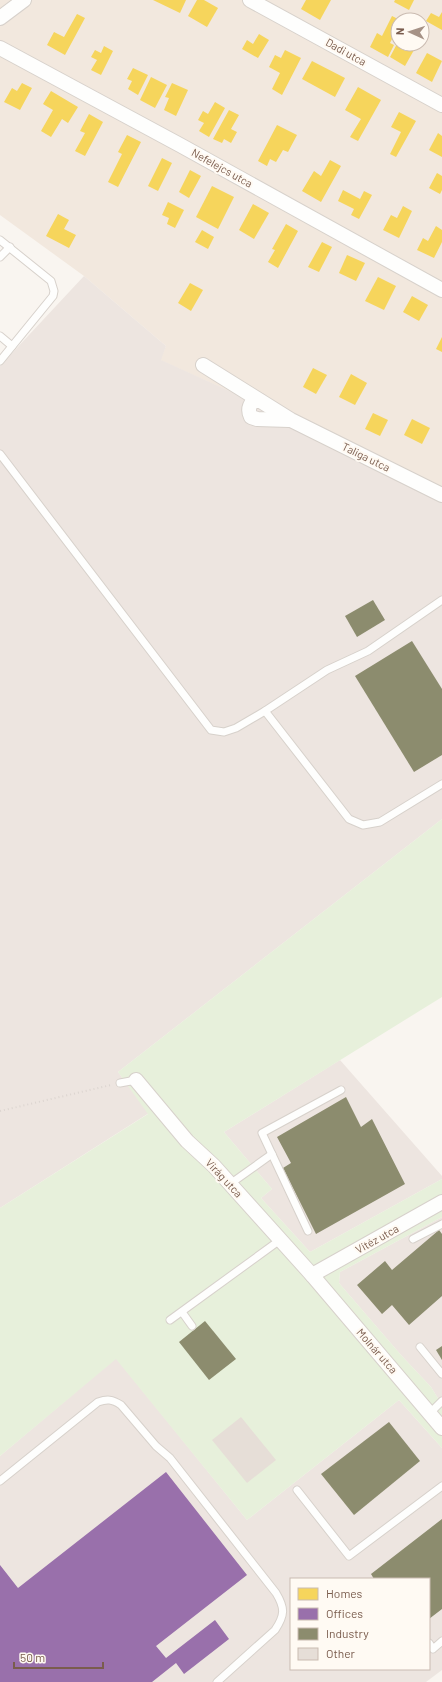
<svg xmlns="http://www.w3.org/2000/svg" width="442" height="1682" viewBox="0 0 442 1682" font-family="Barlow,sans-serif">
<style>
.residential{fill:#f2e8de;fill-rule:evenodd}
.industrial{fill:#ede5e0;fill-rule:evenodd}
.green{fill:#e7f0db}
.homes{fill:#f6d55c}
.offices{fill:#9970ab}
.industry{fill:#8c8c6e}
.building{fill:#e6ded7}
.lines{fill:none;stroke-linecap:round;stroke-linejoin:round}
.lane-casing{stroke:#d7d1cb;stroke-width:9}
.street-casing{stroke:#d7d1cb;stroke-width:16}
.path{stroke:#dcd5d0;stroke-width:2;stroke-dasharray:1 3;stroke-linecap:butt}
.lane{stroke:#fefefd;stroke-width:7}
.street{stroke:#fefefd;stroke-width:14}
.labels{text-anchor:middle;stroke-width:4;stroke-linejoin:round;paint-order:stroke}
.street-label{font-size:11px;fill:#7a5c4d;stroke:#fffaf3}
</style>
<rect width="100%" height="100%" fill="#f9f5f0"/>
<path class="residential" d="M0 0H442V487L160 360 166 346 84 276 0 215ZM398 20H422V44H398Z"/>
<g class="industrial">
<path d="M84 276 166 346 161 360 442 487V819L118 1072 149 1113 0 1208V366Z"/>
<path d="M340 1060 442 1176V1179L310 1252 261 1198 272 1189 224 1132Z"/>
<path d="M442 1217V1405L431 1387 401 1355 339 1283 340 1272Z"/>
<path d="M116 1358 247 1520 399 1400 442 1448V1670L426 1682H0V1456ZM291 1579H429V1669H291Z"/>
</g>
<path class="green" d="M442 819V997L224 1132 272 1189 261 1198 310 1252 442 1179V1217L340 1272 339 1283 401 1355 431 1387 442 1405V1448L399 1400 247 1520 116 1359 0 1456V1208L148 1114 118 1072Z"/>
<g class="homes">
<path d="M153 0H186L180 13Z"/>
<path d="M197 0H204L218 8 207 27 188 16Z"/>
<path d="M306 0H331L320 20 301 9Z"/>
<path d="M395 0H414L409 10 394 2Z"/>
<path d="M442 12V30L426 21 431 13 439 17Z"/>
<path d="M77 14 85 18 65 55 47 45 54 32 64 37Z"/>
<path d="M392 16 398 19V27L390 43 394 45 388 57 370 47 377 33 382 36Z"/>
<path d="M422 24 429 28 422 41Z"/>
<path d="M259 34 269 40 258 58 242 49 247 40 253 44Z"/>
<path d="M398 42V44H403L414 50 405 66 390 57Z"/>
<path d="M104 46 113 51 101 75 91 70 97 60 91 57 95 50 101 53Z"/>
<path d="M285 50 301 58 282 95 272 89 280 73 269 67 275 55 281 58Z"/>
<path d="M427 53 442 61 432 82 416 73Z"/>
<path d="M312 61 345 78 335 97 302 79Z"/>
<path d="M133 68 148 75 138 95 128 89 132 81 127 79Z"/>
<path d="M151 77 167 85 155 108 140 100Z"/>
<path d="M22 83 32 88 20 110 4 102 12 88 17 91Z"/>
<path d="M172 83 188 90 176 116 164 110 169 98 165 97Z"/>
<path d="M358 87 381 100 358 141 350 137 361 119 345 110Z"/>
<path d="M51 91 78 107 68 123 62 119 51 137 41 131 53 110 43 104Z"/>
<path d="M215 102 225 108 209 137 199 131 204 123 198 120 203 111 208 114Z"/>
<path d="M229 110 239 115 231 129 237 132 231 143 224 139 222 143 213 139Z"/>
<path d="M399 112 416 121 396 157 390 154 401 132 391 127Z"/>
<path d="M89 114 103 122 85 156 75 151 85 133 80 131Z"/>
<path d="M277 125 297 135 288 152 283 150 276 162 270 159 267 166 258 161Z"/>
<path d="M438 133 442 136V157L429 150Z"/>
<path d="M127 135 141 142 118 187 108 182 122 154 118 152Z"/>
<path d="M162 158 172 163 158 191 148 186Z"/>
<path d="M330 160 341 166 321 202 302 191 314 171 321 176Z"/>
<path d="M190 170 201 176 189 198 179 192Z"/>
<path d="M437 173 442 176V190L440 194 429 188Z"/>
<path d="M212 186 234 197 218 229 196 217Z"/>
<path d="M343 190 360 199 364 191 372 195 359 219 351 215 354 209 338 201Z"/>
<path d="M168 202 184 210 175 228 167 224 169 218 162 215Z"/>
<path d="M253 204 269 213 254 239 239 230Z"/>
<path d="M403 206 412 211 399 238 383 230 391 215 397 218Z"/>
<path d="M58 214 69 220 64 229 76 235 69 248 46 236Z"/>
<path d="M286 224 298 231 278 268 268 262 275 250 272 249Z"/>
<path d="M436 226 442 230V242L434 258 417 250 423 238 428 241Z"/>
<path d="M202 230 214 237 208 249 195 242Z"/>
<path d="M322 242 332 247 319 272 308 267Z"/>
<path d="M347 255 365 263 356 281 339 273Z"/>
<path d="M378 277 396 286 384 310 365 301Z"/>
<path d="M190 283 203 290 191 311 178 303Z"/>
<path d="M412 296 428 305 419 321 403 312Z"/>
<path d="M442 337V352L436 349Z"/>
<path d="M313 368 327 375 316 394 303 387Z"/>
<path d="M351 374 367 383 355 405 339 397Z"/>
<path d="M373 413 388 420 380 436 365 429Z"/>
<path d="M412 419 430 428 422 444 404 435Z"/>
</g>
<path class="offices" d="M166 1472 247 1575 156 1646 166 1658 215 1620 229 1639 184 1674 176 1663 152 1682H0V1565L18 1588Z"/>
<g class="industry">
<path d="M373 600 385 620 357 637 345 616Z"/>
<path d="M412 641 442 689V755L414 772 355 676Z"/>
<path d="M346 1097 361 1127 372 1119 405 1184 316 1234 283 1168 291 1163 277 1137Z"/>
<path d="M439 1230 442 1234V1296L409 1325 392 1305 382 1314 357 1285 385 1261 392 1270Z"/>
<path d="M205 1321 236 1359 209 1380 179 1342Z"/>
<path d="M442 1346V1360L436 1350Z"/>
<path d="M389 1422 420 1461 354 1515 321 1474Z"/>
<path d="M442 1519V1609L429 1619V1579H374L371 1574Z"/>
</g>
<path class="building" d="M241 1417 276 1460 247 1483 212 1440Z"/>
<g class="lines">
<g class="lane-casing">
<g id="lane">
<path d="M0 240 51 281 54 291 53 296 0 361"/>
<path d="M0 257 10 247"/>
<path d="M0 336 12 346"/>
<path d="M0 454 211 730 224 732 236 728 265 711 327 670 368 651 442 600"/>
<path d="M265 711 349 819 363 825 380 822 442 784"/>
<path d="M120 1083 136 1080"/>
<path d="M230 1184 272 1154"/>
<path d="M308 1231 262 1133 341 1090"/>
<path d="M413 1239 442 1224"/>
<path d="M182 1312 192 1326"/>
<path d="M170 1320 280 1240"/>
<path d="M420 1347 442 1374"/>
<path d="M430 1413 442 1401"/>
<path d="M0 1481 98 1402C107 1399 112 1399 121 1405L156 1446 170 1458 276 1593C285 1608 285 1615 275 1630L217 1682"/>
<path d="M297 1490 349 1556 442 1486"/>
<path d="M429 1643 433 1649 442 1641"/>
</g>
</g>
<g class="street-casing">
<g id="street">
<path d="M250 0 442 105"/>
<path d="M0 18 24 0"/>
<path d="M0 48 180 145 442 290"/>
<path d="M203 365 291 420 442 495"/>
<path d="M260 401H253C248 407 248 411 251 417L257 419 289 420"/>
<path d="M136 1080 187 1141 214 1166 312 1275 442 1428"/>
<path d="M312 1275 442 1202"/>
</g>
</g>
<path class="path" d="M0 1111 111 1085"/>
<use href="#lane" class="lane"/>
<use href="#street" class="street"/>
</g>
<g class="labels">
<g class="street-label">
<text transform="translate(346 52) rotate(29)" y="4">Dadi utca</text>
<text transform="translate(222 168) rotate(29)" y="4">Nefelejcs utca</text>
<text transform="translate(366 457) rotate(26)" y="4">Taliga utca</text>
<text transform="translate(224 1178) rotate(47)" y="4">Virág utca</text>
<text transform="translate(377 1239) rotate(-29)" y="4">Vitéz utca</text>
<text transform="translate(377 1351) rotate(49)" y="4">Molnár utca</text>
</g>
</g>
<rect x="290" y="1578" width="140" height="92" fill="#fffaf3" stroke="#cabbb1"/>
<rect x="298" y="1588" width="20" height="12" fill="#f6d55c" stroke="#cabbb1"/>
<text x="326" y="1598" font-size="12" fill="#7a5c4d">Homes</text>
<rect x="298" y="1608" width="20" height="12" fill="#9970ab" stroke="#cabbb1"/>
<text x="326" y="1618" font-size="12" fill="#7a5c4d">Offices</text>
<rect x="298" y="1628" width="20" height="12" fill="#8c8c6e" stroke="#cabbb1"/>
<text x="326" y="1638" font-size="12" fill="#7a5c4d">Industry</text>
<rect x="298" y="1648" width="20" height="12" fill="#e6ded7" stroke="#cabbb1"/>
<text x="326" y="1658" font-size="12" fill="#7a5c4d">Other</text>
<g transform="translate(410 32) rotate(273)"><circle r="19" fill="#fffaf3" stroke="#cabbb1"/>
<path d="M0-3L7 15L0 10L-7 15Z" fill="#a69286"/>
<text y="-6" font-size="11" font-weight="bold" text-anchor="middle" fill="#7a5c4d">N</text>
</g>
<path d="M14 1662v6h89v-6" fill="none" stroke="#7a5c4d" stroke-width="2"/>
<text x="20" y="1662" font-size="12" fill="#7a5c4d" stroke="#fffaf3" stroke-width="3" paint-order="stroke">50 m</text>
</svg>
